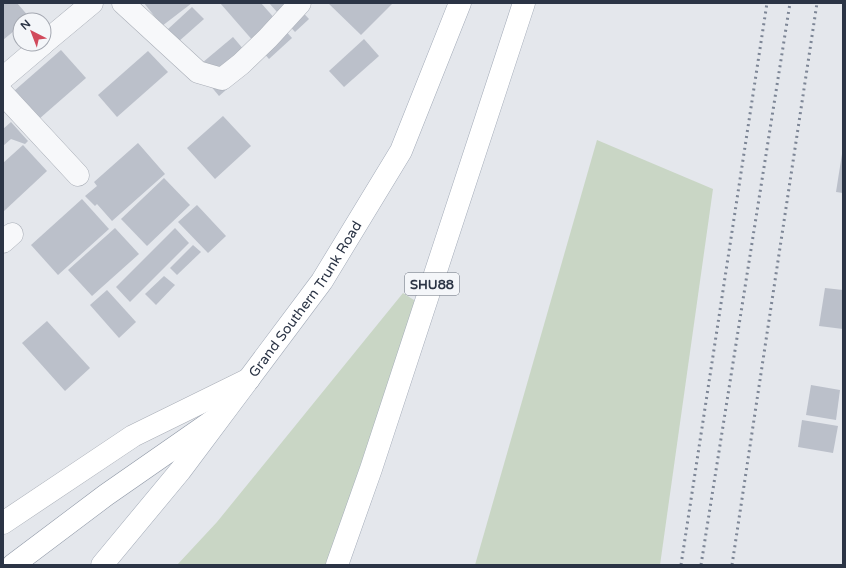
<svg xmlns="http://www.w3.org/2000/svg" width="846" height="568" viewBox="0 0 846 568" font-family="'Varela Round',sans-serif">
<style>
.green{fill:#c9d6c5}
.building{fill:#bbc0ca}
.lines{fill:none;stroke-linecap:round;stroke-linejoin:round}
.street-casing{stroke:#a9aeb7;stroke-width:23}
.secondary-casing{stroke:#a9aeb7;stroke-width:23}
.primary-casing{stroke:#a3abb8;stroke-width:23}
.highway-casing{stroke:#8b94a3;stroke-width:23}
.street{stroke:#f7f8fa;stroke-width:22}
.secondary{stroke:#fff;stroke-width:22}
.primary{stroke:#fff;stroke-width:22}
.highway{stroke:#fff;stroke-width:22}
.rail{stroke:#7d8696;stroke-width:3;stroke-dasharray:2 4;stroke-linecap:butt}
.labels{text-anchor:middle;stroke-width:3;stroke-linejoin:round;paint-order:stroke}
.shield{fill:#f4f6f9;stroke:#676e7b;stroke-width:1}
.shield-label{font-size:13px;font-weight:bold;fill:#2b3445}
.street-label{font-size:14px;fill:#2b3445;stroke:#f4f6f9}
</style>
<rect width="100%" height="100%" fill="#e4e7ec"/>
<g class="green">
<path d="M597 140 713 189 660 565H475Z"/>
<path d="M403 293 417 302 326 565H177L217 522Z"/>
</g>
<g class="building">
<path d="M3 3H17L30 18 28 20H20V26L3 40Z"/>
<path d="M144 3H192L162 26Z"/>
<path d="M220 3H261L292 38 269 59Z"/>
<path d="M269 3H294L309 19 295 32Z"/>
<path d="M328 3H393L361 35Z"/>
<path d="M192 7 204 19 178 42 167 30Z"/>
<path d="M233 37 256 64 219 96 196 68Z"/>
<path d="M364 39 379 56 344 87 329 71Z"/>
<path d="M61 50 86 78 39 119 14 91Z"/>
<path d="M148 51 168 72 117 117 98 95Z"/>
<path d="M223 116 251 146 215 179 187 148Z"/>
<path d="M11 122 28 141 25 144 11 139 3 146V129Z"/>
<path d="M138 143 165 174 112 221 97 204 95 206 85 196 97 186 94 182Z"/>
<path d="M23 145 47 171 3 212V163Z"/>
<path d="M842 154H843V193L836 192Z"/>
<path d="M164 178 190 205 147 246 121 219Z"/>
<path d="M82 199 109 229 58 275 31 245Z"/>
<path d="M197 205 226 236 208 253 178 222Z"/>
<path d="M115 228 139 254 92 296 68 270Z"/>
<path d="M175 228 189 243 130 302 116 287Z"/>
<path d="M193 245 201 252 177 275 170 268Z"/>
<path d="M164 276 175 285 156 305 145 294Z"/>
<path d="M825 288 843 290V329L819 326Z"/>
<path d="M107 290 136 322 119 338 90 305Z"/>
<path d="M47 321 90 368 65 391 22 343Z"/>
<path d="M811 385 840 390 836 420 806 415Z"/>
<path d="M802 420 838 426 833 453 798 447Z"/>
</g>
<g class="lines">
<g class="street-casing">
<g id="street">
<path d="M123 3 198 72 222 79 241 64 268 38 300 3"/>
<path d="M44 43 92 3"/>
<path d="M3 78 43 44"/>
<path d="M3 94 78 175"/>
<path d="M3 242 12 234"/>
</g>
</g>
<g class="secondary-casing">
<path id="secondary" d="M3 523 133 436 249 379"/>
</g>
<g class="primary-casing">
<g id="primary">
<path id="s1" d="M102 565 180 471 322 281 401 151 460 3"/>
<path d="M337 565 371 469 524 3"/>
</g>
</g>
<g class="highway-casing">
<path id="highway" d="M13 565 106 495 221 415"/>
</g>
<use href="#street" class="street"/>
<use href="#secondary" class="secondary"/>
<use href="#primary" class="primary"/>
<use href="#highway" class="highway"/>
<g class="rail">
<path d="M681 565 767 3"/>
<path d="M701 565 790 3"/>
<path d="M732 565 817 3"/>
</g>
</g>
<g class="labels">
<rect class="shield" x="405" y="273" width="54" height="22" rx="3"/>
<g class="shield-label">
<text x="432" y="289">SHU88</text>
</g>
<g class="street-label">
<text dy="5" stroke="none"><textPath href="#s1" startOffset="335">Grand Southern Trunk Road</textPath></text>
</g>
</g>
<rect width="846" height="568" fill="none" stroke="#2b3445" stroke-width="8"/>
<g transform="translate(32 32) rotate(318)"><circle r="19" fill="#f4f6f9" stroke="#a4a8b1"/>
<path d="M0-3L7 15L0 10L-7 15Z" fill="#d1495b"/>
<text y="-6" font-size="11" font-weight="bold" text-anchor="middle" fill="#2b3445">N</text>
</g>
</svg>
